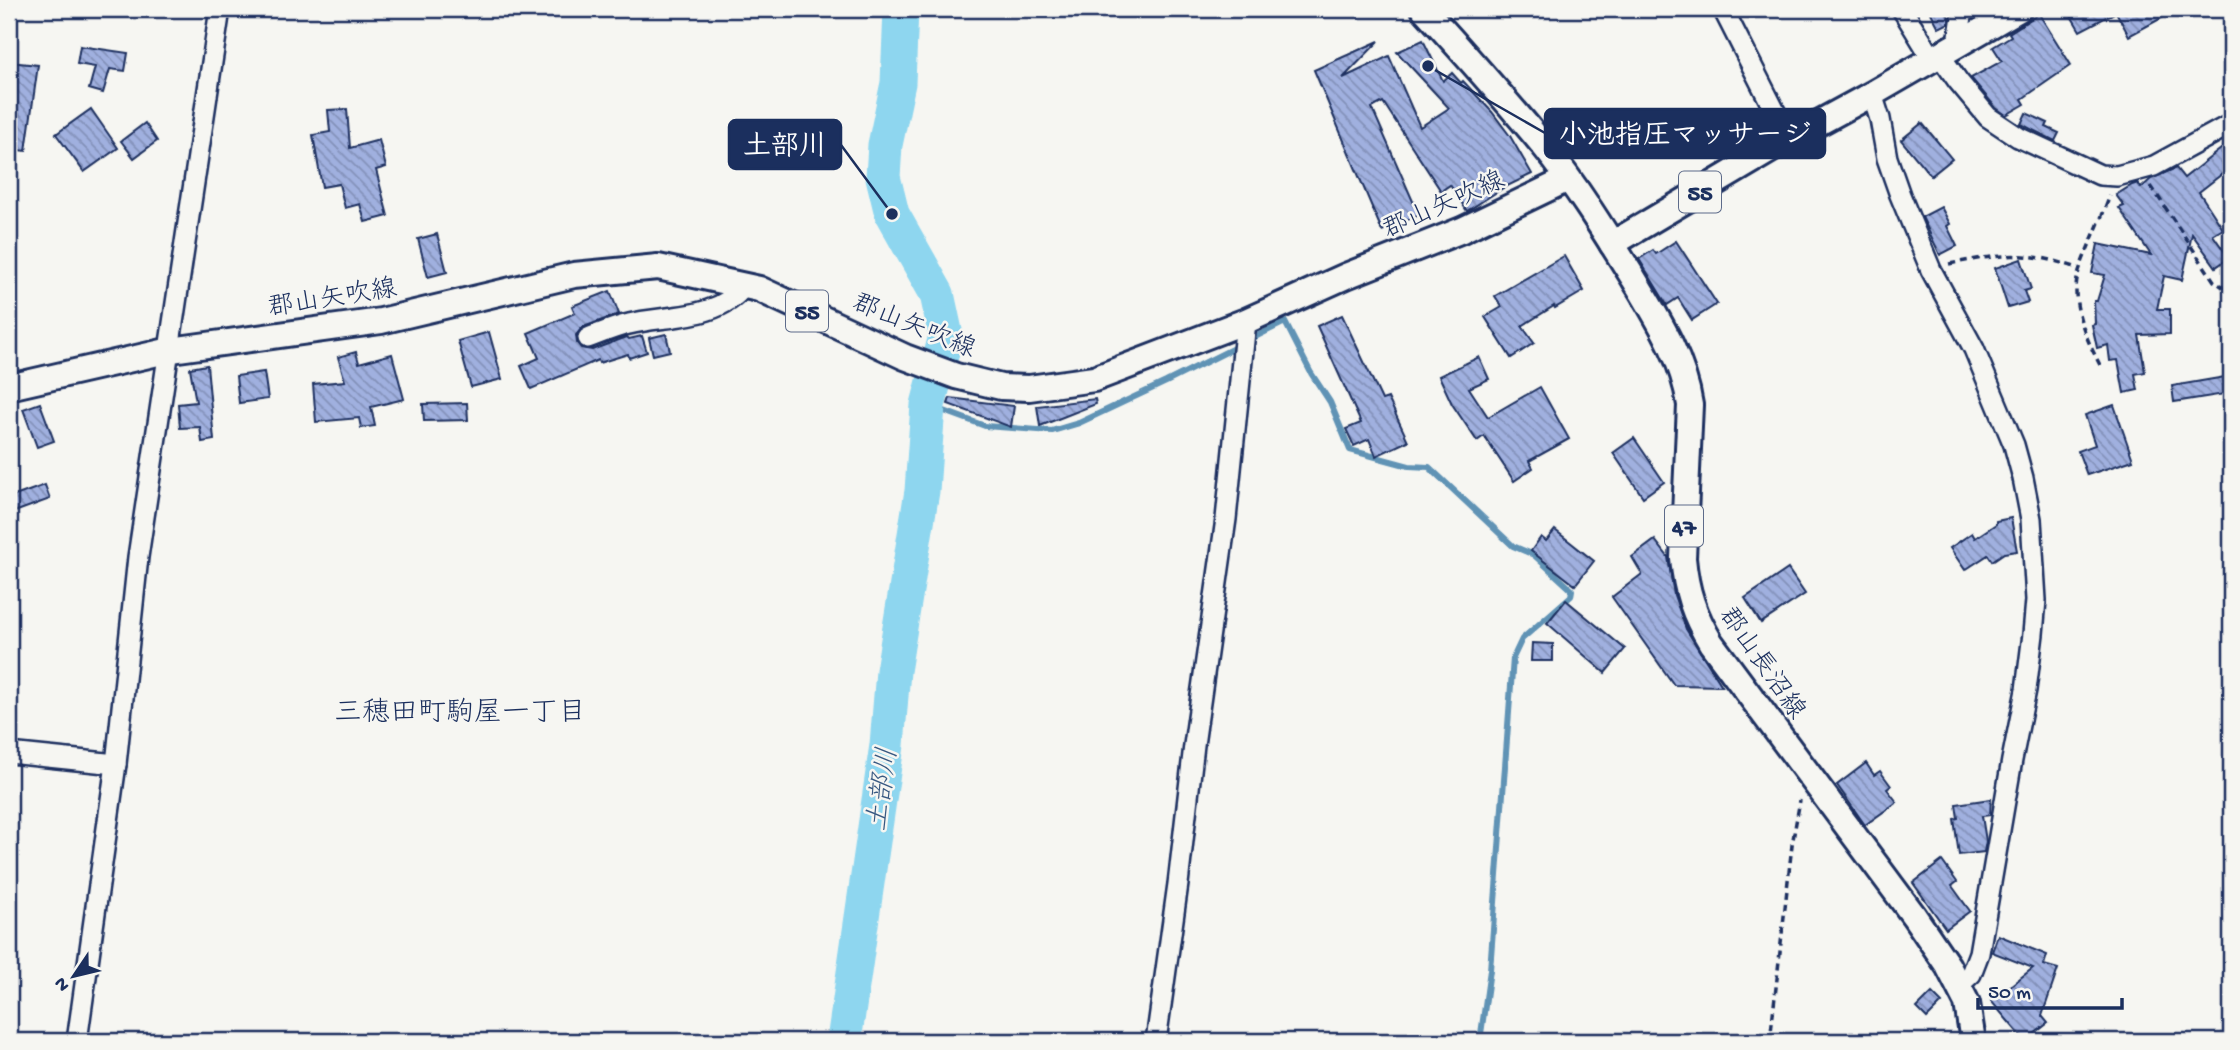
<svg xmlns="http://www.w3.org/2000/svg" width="2240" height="1050" viewBox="0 0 2240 1050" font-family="'Gochi Hand','Klee One',sans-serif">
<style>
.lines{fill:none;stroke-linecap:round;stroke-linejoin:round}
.stream{stroke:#6093b5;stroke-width:6}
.river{stroke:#8ed6ef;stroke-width:35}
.building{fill:url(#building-back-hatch);stroke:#1b2f5e;stroke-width:2}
.minor-casing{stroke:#1b2f5e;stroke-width:24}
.major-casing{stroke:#1b2f5e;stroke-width:30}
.path{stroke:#1b2f5e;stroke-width:3.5;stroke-dasharray:7 5;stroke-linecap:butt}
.minor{stroke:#f6f6f2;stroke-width:19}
.major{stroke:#f6f6f2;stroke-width:24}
.labels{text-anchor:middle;stroke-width:5;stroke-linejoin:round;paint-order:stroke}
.shield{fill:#f6f6f2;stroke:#5d6b8a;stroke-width:2}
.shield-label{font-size:24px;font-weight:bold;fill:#1b2f5e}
.street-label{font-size:26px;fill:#1b2f5e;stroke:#f6f6f2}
.neighbourhood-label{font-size:28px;fill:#1b2f5e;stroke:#f6f6f2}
.water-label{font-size:28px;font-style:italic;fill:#385982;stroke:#f6f6f2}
.leader{fill:none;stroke:#1b2f5e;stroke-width:2.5}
.callout-dot{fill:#1b2f5e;stroke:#f6f6f2;stroke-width:2.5}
.callout{fill:#1b2f5e;stroke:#1b2f5e;stroke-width:2.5}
.callout-label{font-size:28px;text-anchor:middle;font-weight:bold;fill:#fff}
</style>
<defs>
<pattern id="building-back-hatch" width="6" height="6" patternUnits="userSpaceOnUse" patternTransform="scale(1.75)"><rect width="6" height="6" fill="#a0b0df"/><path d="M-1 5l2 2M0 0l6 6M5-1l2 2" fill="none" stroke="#8290b8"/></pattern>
</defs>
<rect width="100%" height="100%" fill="#f6f6f2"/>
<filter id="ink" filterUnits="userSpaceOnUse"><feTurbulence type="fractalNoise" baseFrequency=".0143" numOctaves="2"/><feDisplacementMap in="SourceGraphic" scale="14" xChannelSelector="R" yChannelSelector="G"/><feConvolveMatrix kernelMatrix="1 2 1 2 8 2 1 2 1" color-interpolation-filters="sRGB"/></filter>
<g filter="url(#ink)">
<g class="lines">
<g class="stream">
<path d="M1249 340 1285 322 1311 373 1330 402 1350 450 1409 466 1429 467 1513 546 1534 555 1572 590 1571 596 1522 639 1513 658 1490 970 1480 1041"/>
<path d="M928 405 985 426 1052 431 1079 423 1166 382 1240 345"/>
</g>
<path class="river" d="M844 1041 887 745 893 671 922 491 928 405 946 336 937 294 892 214 883 177 885 145 898 83 901 9"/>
</g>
<g class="building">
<path d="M1929 9H1945L1949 17V23L1939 28Z"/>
<path d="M2067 9H2178L2129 36 2116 12 2080 31Z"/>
<path d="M2039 14 2071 65 2022 99 2025 104 2006 115 1996 108 1971 78 2002 61 1993 47 2011 36 2009 33Z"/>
<path d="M1423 40 1443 81 1452 73 1461 83 1463 81 1492 112 1510 136 1532 174 1503 188 1467 211 1450 185 1441 191 1383 102 1372 108 1419 215 1382 231 1314 70 1379 41 1343 78 1389 56 1420 127 1449 108 1397 52Z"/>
<path d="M80 46 128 53 125 71 110 69 103 93 89 89 95 67 77 64Z"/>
<path d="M9 62 38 65 26 151 9 149Z"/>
<path d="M91 109 118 148 84 172 56 134Z"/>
<path d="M347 109 350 148 379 140 386 167 376 170 388 216 365 222 360 204 345 208 339 184 322 187 313 135 330 132 328 110Z"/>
<path d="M2026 113 2048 123 2046 127 2059 133 2055 141 2021 124Z"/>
<path d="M145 123 157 141 134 158 121 141Z"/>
<path d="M1922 123 1952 159 1931 176 1901 140Z"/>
<path d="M2231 141V167L2199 192 2223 229 2213 235 2229 258 2216 267 2192 234 2182 280 2164 276 2157 309H2170V334L2139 335 2145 372 2135 374 2138 390 2124 393 2118 360 2110 361 2108 345 2097 348 2092 325 2095 324 2094 301H2097L2105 275 2092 273 2098 244 2151 255 2119 208 2124 206 2116 195 2132 185 2138 183 2141 188 2151 179 2176 168 2184 178Z"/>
<path d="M1941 207 1950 224 1947 226 1957 246 1940 255 1922 217Z"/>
<path d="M437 234 447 272 428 277 418 239Z"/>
<path d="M1676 241 1717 304 1692 320 1678 298 1667 305 1639 259 1653 250 1656 254Z"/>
<path d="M1564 256 1584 291 1555 308 1554 306 1522 326 1534 343 1511 358 1485 317 1502 307 1495 296Z"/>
<path d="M2021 259 2031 289 2024 291 2028 302 2008 308 1995 268Z"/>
<path d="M610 291 619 314 583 327 576 335 577 343 581 348 592 350 627 337 629 339 642 336 647 352 629 358 628 354 599 363 598 360 531 389 521 366 539 358 528 333 575 313 572 306Z"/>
<path d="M1342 315 1382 400 1388 398 1408 441 1376 456 1369 439 1354 446 1346 429 1361 423 1317 326Z"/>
<path d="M489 332 502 379 471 387 458 341Z"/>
<path d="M666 334 670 351 653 355 649 338Z"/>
<path d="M356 352 359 363 392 354 404 399 371 407 375 426 361 428 359 418 316 422 313 384 345 381 338 357Z"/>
<path d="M1479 357 1489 379 1469 388 1488 417 1540 387 1569 439 1529 461 1533 468 1514 481 1484 436 1477 441 1452 404 1439 376Z"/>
<path d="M207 365 214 440 202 442 200 427 180 428 178 404 196 402 190 368Z"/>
<path d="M264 372 268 399 239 403 236 376Z"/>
<path d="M2231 376V393L2174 402 2172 386Z"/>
<path d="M950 398 1014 406 1011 427 948 404Z"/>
<path d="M1095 399 1096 404 1040 426 1037 406Z"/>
<path d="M40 403 54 441 37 447 23 409Z"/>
<path d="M467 403 468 420 424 421 423 404Z"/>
<path d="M2114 405 2133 460 2087 475 2078 451 2095 445 2085 415Z"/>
<path d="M1634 438 1664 482 1643 497 1613 453Z"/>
<path d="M45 485 50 499 9 514V498Z"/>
<path d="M2011 518 2017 551 2004 553 1992 561 1988 555 1965 570 1950 548 1972 533 1975 538 1996 524V521Z"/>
<path d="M1555 530 1594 561 1575 585 1531 551 1541 537 1546 541Z"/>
<path d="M1655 540 1668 557 1674 595 1686 629 1722 686 1674 685 1612 597 1642 574 1632 557Z"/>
<path d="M1788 569 1805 594 1761 623 1745 598Z"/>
<path d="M1566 600 1625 649 1605 673 1547 623Z"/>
<path d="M1532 643 1553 644V661H1531Z"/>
<path d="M1866 763 1874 775 1880 771 1891 786 1887 789 1897 802 1865 825 1837 785Z"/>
<path d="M1991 799 1990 815 1982 816 1986 841 1984 852 1959 855 1954 819 1958 818 1956 804Z"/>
<path d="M1942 861 1957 882 1952 886 1970 911 1946 929 1913 883Z"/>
<path d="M1998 935 2047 955 2044 965 2058 969 2042 1016 2048 1023 2025 1041 1991 1001 2033 968 1992 952Z"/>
<path d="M1932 993 1942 1003 1927 1018 1917 1008Z"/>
</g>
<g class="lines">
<g class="minor-casing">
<g id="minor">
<path d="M1723 9 1789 139"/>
<path d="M1902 9 1932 58"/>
<path d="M1958 43 1963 9"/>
<path d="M1939 54 1958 81 1988 117 2018 137 2100 175 2117 176 2154 166 2231 124"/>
<path d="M1872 94 1880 119 1887 158 1900 195 1931 270 1974 349 2014 445 2023 478 2031 519 2036 600 2033 634 2026 690 2012 760 1979 953 1971 974 1958 986"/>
<path d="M588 338C601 333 615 327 629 324 666 315 719 320 744 286"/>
<path d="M9 753 116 764"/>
<path d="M77 1041 116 764 138 557 220 9"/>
<path d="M1156 1041 1178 884 1194 745 1226 519 1246 321"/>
</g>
</g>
<g class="major-casing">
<g id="major">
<path d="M1424 9C1465 54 1505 99 1544 146 1577 187 1606 234 1634 279 1658 319 1683 358 1690 405L1683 558C1686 591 1694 615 1711 643L1914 916 1948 966 1967 1003 1973 1041"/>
<path d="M1612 244 1789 139 1872 94 2019 9"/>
<path d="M9 387 171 350 381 321 574 275 658 267 759 289 905 357 956 376 1001 387 1029 388 1094 379 1246 321 1346 276 1462 230 1568 179"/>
</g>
</g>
<g class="path">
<path d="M2151 186 2214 281 2226 289 2231 288"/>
<path d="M1949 264C2001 254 2029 250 2080 269"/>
<path d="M2100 365C2086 338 2069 302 2079 271 2088 245 2101 221 2110 195"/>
<path d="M1770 1041 1792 845 1800 800"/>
</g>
<use href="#minor" class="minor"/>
<use href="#major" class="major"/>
</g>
</g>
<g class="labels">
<g class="shield">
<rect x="1679" y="171.5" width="42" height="41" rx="5"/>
<rect x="786" y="290.5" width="42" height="41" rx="5"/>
<rect x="1665" y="505.5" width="38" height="41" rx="5"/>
</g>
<g class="shield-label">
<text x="1700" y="200">55</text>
<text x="807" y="319">55</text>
<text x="1684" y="534">47</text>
</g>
<g class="street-label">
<text transform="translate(1443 203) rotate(-24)" y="9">郡山矢吹線</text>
<text transform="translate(332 296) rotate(-9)" y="9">郡山矢吹線</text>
<text transform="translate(915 324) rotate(22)" y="9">郡山矢吹線</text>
<text transform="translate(1764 662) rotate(55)" y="9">郡山長沼線</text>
</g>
<g class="neighbourhood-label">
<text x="460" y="720">三穂田町駒屋一丁目</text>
</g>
<g class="water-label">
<text transform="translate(880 789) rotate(-82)" y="10">土部川</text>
</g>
</g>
<path class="leader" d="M1428 66L1545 133M892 214L841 145"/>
<g class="callout-dot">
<circle cx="1428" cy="66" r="7"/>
<circle cx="892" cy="214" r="7"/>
</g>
<g class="callout">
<rect x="1545" y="109" width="280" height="49" rx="7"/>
<rect x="729" y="120" width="112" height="49" rx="7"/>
</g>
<g class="callout-label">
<text x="1685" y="143">小池指圧マッサージ</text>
<text x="785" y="154">土部川</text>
</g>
<rect width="2240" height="1050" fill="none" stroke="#f6f6f2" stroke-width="35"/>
<rect x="18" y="18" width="2205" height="1015" fill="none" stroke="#1b2f5e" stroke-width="2.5" filter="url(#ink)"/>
<g transform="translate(74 976) rotate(235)" stroke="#f6f6f2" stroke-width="5" paint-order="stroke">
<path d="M0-5L12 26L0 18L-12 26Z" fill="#1b2f5e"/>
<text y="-10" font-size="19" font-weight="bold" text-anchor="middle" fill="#1b2f5e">N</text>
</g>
<path d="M1978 998v10h144v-10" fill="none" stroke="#1b2f5e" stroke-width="3.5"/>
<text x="1988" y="998" font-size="21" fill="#1b2f5e" stroke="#f6f6f2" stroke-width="5" paint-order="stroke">50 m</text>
</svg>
